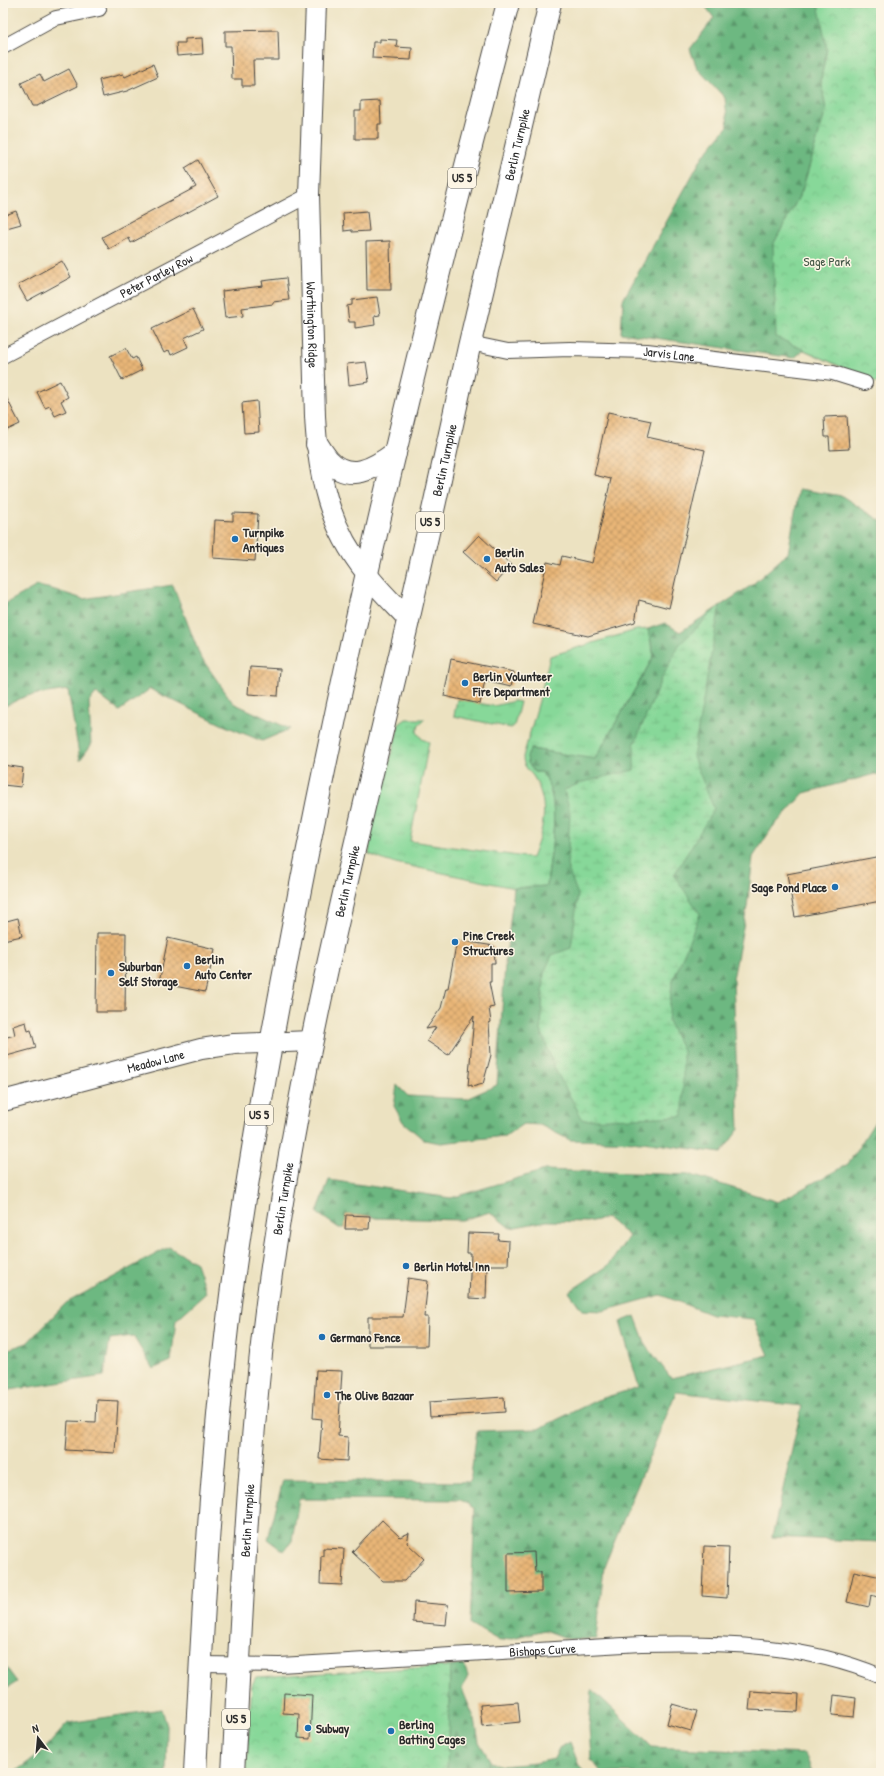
<svg xmlns="http://www.w3.org/2000/svg" width="884" height="1776" viewBox="0 0 884 1776" font-family="'Patrick Hand',sans-serif">
<style>
.grass{fill:url(#grass-tufts);stroke:#598262}
.forest{fill:url(#forest-firs);stroke:#4c7256}
.wetland{fill:url(#wetland-marsh);stroke:#598262}
.park{fill:url(#park-crowns);stroke:#598262}
.building{fill:url(#building-cross-hatch)}
.lines{fill:none;stroke-linecap:round;stroke-linejoin:round}
.street-casing{stroke:#484642;stroke-width:16}
.secondary-casing{stroke:#484642;stroke-width:22}
.highway-casing{stroke:#484642;stroke-width:24}
.street{stroke:#fff;stroke-width:14}
.secondary{stroke:#fff;stroke-width:20}
.highway{stroke:#fff;stroke-width:22}
.poi-dot{fill:#1f6fb2;stroke:#fcf5e5;stroke-width:1.5}
.labels{text-anchor:middle;stroke-width:3;stroke-linejoin:round;paint-order:stroke}
.shield{fill:#fcf5e5;stroke:#6a6863;stroke-width:1}
.shield-label{font-size:12px;font-weight:bold;fill:#2b2b2b}
.street-label{font-size:13px;fill:#2b2b2b;stroke:#fcf5e5}
.park-label{font-size:13px;fill:#425646;stroke:#fcf5e5}
.poi-label{font-size:13px;font-weight:bold;fill:#2b2b2b;stroke:#fcf5e5;text-anchor:start}
</style>
<defs>
<pattern id="grass-tufts" width="24" height="20" patternUnits="userSpaceOnUse"><rect width="24" height="20" fill="#87d899"/><path d="M3 7l-1-3M5 7V3M7 7l1-3M15 17l-1-3M17 17v-4M19 17l1-3" fill="none" stroke="#75ba84"/></pattern>
<pattern id="forest-firs" width="22" height="20" patternUnits="userSpaceOnUse"><rect width="22" height="20" fill="#6db881"/><path d="M5 1l3.5 6h-7zM16 11l3.5 6h-7z" fill="#5a966a"/></pattern>
<pattern id="wetland-marsh" width="20" height="14" patternUnits="userSpaceOnUse"><rect width="20" height="14" fill="#87d899"/><path d="M1 5h8M5 5V1M11 12h8M15 12V8" fill="none" stroke="#75ba84"/></pattern>
<pattern id="park-crowns" width="20" height="18" patternUnits="userSpaceOnUse"><rect width="20" height="18" fill="#87d899"/><path d="M2 6a3 3 0 1 1 6 0M12 15a3 3 0 1 1 6 0" fill="none" stroke="#75ba84"/></pattern>
<pattern id="building-cross-hatch" width="8" height="8" patternUnits="userSpaceOnUse"><rect width="8" height="8" fill="#e9b677"/><path d="M0 0l8 8M0 8l8-8" fill="none" stroke="#bd9462"/></pattern>
</defs>
<rect width="100%" height="100%" fill="#fcf5e5"/>
<filter id="ink" filterUnits="userSpaceOnUse"><feTurbulence type="fractalNoise" baseFrequency=".025" numOctaves="2"/><feDisplacementMap in="SourceGraphic" scale="8" xChannelSelector="R" yChannelSelector="G"/><feConvolveMatrix kernelMatrix="1 2 1 2 8 2 1 2 1" color-interpolation-filters="sRGB"/></filter>
<filter id="wash" filterUnits="userSpaceOnUse"><feTurbulence type="fractalNoise" baseFrequency=".012" numOctaves="4" result="noise"/><feDisplacementMap in="SourceGraphic" scale="16" xChannelSelector="R" yChannelSelector="G"/><feGaussianBlur stdDeviation="0.9" result="paint"/><feColorMatrix in="noise" values="0 0 0 0 0 0 0 0 0 0 0 0 0 0 0 0 0 1.4 0 .05"/><feComposite in="paint" operator="in"/></filter>
<g filter="url(#wash)">
<rect width="100%" height="100%" fill="#ece2c1"/>
<g class="grass">
<path d="M648 629 654 656 595 760 531 749 534 772H542C563 801 550 852 547 886L514 888 386 861 369 854C370 833 375 810 382 790 384 784 388 781 387 773L399 724 406 719H425L419 724 417 732 422 739 429 742 410 841 532 858C543 829 550 808 535 779 530 770 523 768 523 757L539 701 550 656 636 630Z"/>
<path d="M457 699 494 706 514 701 520 702 514 726 511 728 454 716Z"/>
</g>
<g class="forest">
<path d="M703 3H819L827 49 821 79 826 110 802 191 773 245 881 385 804 350 794 358 621 333 623 300 703 156 728 126 725 98 697 68 690 49 714 18Z"/>
<path d="M799 489 842 496 881 521V775L875 774 804 793 772 828 753 857 747 907 733 979 739 1129 721 1153 643 1142 570 1140 540 1125 523 1124 505 1136 441 1143 424 1140 403 1122 394 1106 397 1085 408 1096 466 1099 497 1085 505 965 514 888 547 886C550 852 563 801 542 772H534L528 763 527 756 531 749 595 759 654 656 648 629 665 623 680 632 752 585 788 553Z"/>
<path d="M173 585 200 656 233 703 290 729 262 741 223 725 150 689 119 711 96 693 89 702 91 745 80 760 68 690 26 696 3 707V605L37 586 52 589 83 599Z"/>
<path d="M881 1112V1542L772 1537 802 1406 676 1392 604 1567 596 1639H569L545 1630 500 1641 470 1624 475 1509 461 1500 299 1499 292 1541 284 1551 268 1539 283 1480 470 1482 477 1431 538 1429 597 1400 639 1387 620 1322 635 1316 646 1345 671 1378 769 1355 753 1319 712 1315 661 1295 603 1311 582 1310 569 1292 609 1265 629 1236 607 1218 587 1222 547 1221 510 1228 490 1212 462 1220 376 1218 370 1216 346 1215 345 1228H339L317 1213 329 1180 451 1198 545 1170 691 1175 778 1202 848 1164Z"/>
<path d="M169 1247 196 1263 206 1293 176 1320 171 1361 153 1369 133 1336 110 1339 104 1376 3 1391V1351L27 1343 66 1303Z"/>
<path d="M3 1663 17 1682 3 1691Z"/>
<path d="M464 1665 468 1676 462 1689 475 1720 479 1742 491 1762 502 1766 536 1763 554 1759 559 1748 570 1742 579 1766 585 1773H447L450 1666Z"/>
<path d="M592 1689 652 1747 805 1754 812 1773H602L591 1759 589 1727Z"/>
<path d="M162 1709 167 1726 166 1773H13L41 1753 68 1723Z"/>
</g>
<path class="wetland" d="M720 605 693 757 714 809 674 875 700 914 672 983 668 1021 683 1051V1116L583 1120 555 1069 541 1030 544 973 552 955 571 948 578 895 567 866 570 813 564 790 583 782 634 770V745L661 680 679 645Z"/>
<g class="park">
<path d="M818 3H881V385L776 337 773 245 802 191 826 110 821 79 827 49Z"/>
<path d="M450 1666 447 1773H246L252 1685 256 1677Z"/>
</g>
<g id="blocks">
<g class="building">
<path d="M278 30 279 60H253L254 86H242V79H232L231 46H225V31Z"/>
<path d="M202 38 203 54 177 56 176 43H185V39Z"/>
<path d="M380 39 397 40 396 47 412 48 411 60 372 58 373 42H380Z"/>
<path d="M153 64 158 77 127 91 103 97 99 80 123 74 125 77Z"/>
<path d="M69 69 78 86 37 106H32L21 83 40 74 44 82Z"/>
<path d="M380 101 381 124H378V139H355V111H361V102Z"/>
<path d="M198 160 218 196 131 243 129 238 109 249 102 237 196 187 185 168Z"/>
<path d="M16 211 21 224 3 229V216Z"/>
<path d="M367 211 369 231 352 232V230L344 231 343 213Z"/>
<path d="M390 241 391 290H367L366 242Z"/>
<path d="M62 261 71 277 27 301 18 285Z"/>
<path d="M286 278 289 300 273 302V304L242 308 243 316 225 318 222 291 263 286 262 281Z"/>
<path d="M377 297 380 315 374 316 375 325 355 328V322H349L347 306 352 305V300Z"/>
<path d="M193 309 203 329 184 338 188 347 171 355 169 350 164 353 152 329Z"/>
<path d="M126 348 132 359 136 357 142 370 122 380 110 356Z"/>
<path d="M366 362 369 382 349 385 347 364Z"/>
<path d="M60 381 68 397 61 401 66 411 55 416 50 406 45 408 37 392Z"/>
<path d="M3 391 20 424 3 432Z"/>
<path d="M257 401 259 432 244 433 242 403Z"/>
<path d="M608 412 651 421 647 437 705 450 669 608 639 600 635 622 588 636 533 624 547 562 560 565 562 556 592 563 611 479 594 475Z"/>
<path d="M847 416 849 449 830 450 829 437H825L824 417Z"/>
<path d="M233 513 258 514 255 561 213 558 215 520 233 521Z"/>
<path d="M479 535 511 565 496 582 463 552Z"/>
<path d="M451 659 514 672 511 686 485 680 480 704 444 696Z"/>
<path d="M250 667 280 669 278 696 248 694Z"/>
<path d="M3 765 23 768 21 787 3 785Z"/>
<path d="M881 856V901L795 917 787 874Z"/>
<path d="M18 918 22 936 3 940V922Z"/>
<path d="M97 933H126L125 1012H96Z"/>
<path d="M168 938 215 949 205 992 159 983Z"/>
<path d="M457 940 494 946 495 963H491V982H489L494 1007 489 1008 491 1022 489 1023 491 1055 483 1084 472 1087V1085L468 1086 474 1016 448 1055 427 1041 436 1027 426 1029 441 1008 446 988H448Z"/>
<path d="M26 1022 28 1031 31 1030 36 1048 3 1057V1038L15 1035 13 1026Z"/>
<path d="M346 1215 370 1216 369 1229H345Z"/>
<path d="M468 1233 499 1234 498 1240 509 1241 508 1265H487L486 1299 469 1298 471 1253H467Z"/>
<path d="M408 1278 428 1281 424 1317H428L427 1346H368V1317H403Z"/>
<path d="M316 1370 342 1371 338 1436 348 1437 347 1461 319 1459 322 1419 313 1418Z"/>
<path d="M504 1397 505 1412 430 1417 429 1402Z"/>
<path d="M97 1400 118 1401 115 1453 66 1450 68 1421 96 1422Z"/>
<path d="M382 1520 400 1537 409 1533 407 1543 424 1559 404 1581H383L352 1552Z"/>
<path d="M704 1546 729 1547 727 1598 702 1596Z"/>
<path d="M323 1548 344 1549 342 1585 320 1584 321 1556H323Z"/>
<path d="M534 1552 535 1572H541V1592L508 1593V1553Z"/>
<path d="M854 1571 881 1577V1598L871 1595 869 1607 847 1602Z"/>
<path d="M414 1602 448 1605 446 1625 413 1622Z"/>
<path d="M751 1691 799 1694 798 1712 749 1710Z"/>
<path d="M284 1693 312 1695 310 1739 298 1738 299 1714 283 1713Z"/>
<path d="M834 1695 856 1698 854 1717 832 1715Z"/>
<path d="M518 1702 520 1722 482 1726 480 1705Z"/>
<path d="M672 1704 697 1711 691 1731 667 1724Z"/>
</g>
</g>
</g>
<g filter="url(#ink)">
<use href="#blocks" fill-opacity="0" stroke="#484642" stroke-width="1"/>
<g class="lines">
<g class="street-casing">
<g id="street">
<path d="M3 47 56 18 99 9"/>
<path id="s1" d="M470 343 508 351 570 349 647 351 833 373 865 383"/>
<path id="s2" d="M3 356 309 195"/>
<path id="s3" d="M201 1664 280 1665 641 1644C722 1642 805 1644 881 1676"/>
</g>
</g>
<g class="secondary-casing">
<g id="secondary">
<path id="s4" d="M316 3 309 195 315 416C318 476 328 526 367 574 379 590 394 604 408 619"/>
<path id="s5" d="M3 1101 201 1049 234 1044 311 1041"/>
</g>
</g>
<g class="highway-casing">
<g id="highway">
<path d="M317 444C320 449 324 455 328 460 349 483 374 469 395 453"/>
<path d="M195 1773C203 1613 211 1454 231 1295 247 1175 268 1056 291 937 350 623 427 313 508 3"/>
<path id="s6" d="M233 1773C242 1616 247 1459 267 1303 297 1073 355 847 408 621 429 530 449 438 469 347 496 232 523 118 550 3"/>
</g>
</g>
<use href="#street" class="street"/>
<use href="#secondary" class="secondary"/>
<use href="#highway" class="highway"/>
</g>
</g>
<g class="poi-dot">
<circle cx="235" cy="539" r="4"/>
<circle cx="487" cy="559" r="4"/>
<circle cx="465" cy="683" r="4"/>
<circle cx="835" cy="887" r="4"/>
<circle cx="455" cy="942" r="4"/>
<circle cx="187" cy="966" r="4"/>
<circle cx="111" cy="973" r="4"/>
<circle cx="406" cy="1266" r="4"/>
<circle cx="322" cy="1337" r="4"/>
<circle cx="327" cy="1395" r="4"/>
<circle cx="308" cy="1728" r="4"/>
<circle cx="391" cy="1731" r="4"/>
</g>
<g class="labels">
<g class="shield">
<rect x="448" y="168" width="28" height="20" rx="3"/>
<rect x="416" y="512" width="28" height="20" rx="3"/>
<rect x="245" y="1105" width="28" height="20" rx="3"/>
<rect x="222" y="1709" width="28" height="20" rx="3"/>
</g>
<g class="shield-label">
<text x="462" y="182">US 5</text>
<text x="430" y="526">US 5</text>
<text x="259" y="1119">US 5</text>
<text x="236" y="1723">US 5</text>
</g>
<g class="street-label">
<text dy="5" stroke="none"><textPath href="#s6" startOffset="1657">Berlin Turnpike</textPath></text>
<text dy="5" stroke="none"><textPath href="#s2" startOffset="173">Peter Parley Row</textPath></text>
<text dy="5" stroke="none"><textPath href="#s4" startOffset="322">Worthington Ridge</textPath></text>
<text dy="5" stroke="none"><textPath href="#s1" startOffset="200">Jarvis Lane</textPath></text>
<text dy="5" stroke="none"><textPath href="#s6" startOffset="1333">Berlin Turnpike</textPath></text>
<text dy="5" stroke="none"><textPath href="#s6" startOffset="901">Berlin Turnpike</textPath></text>
<text dy="5" stroke="none"><textPath href="#s5" startOffset="158">Meadow Lane</textPath></text>
<text dy="5" stroke="none"><textPath href="#s6" startOffset="577">Berlin Turnpike</textPath></text>
<text dy="5" stroke="none"><textPath href="#s6" startOffset="253">Berlin Turnpike</textPath></text>
<text dy="5" stroke="none"><textPath href="#s3" startOffset="342">Bishops Curve</textPath></text>
</g>
<g class="park-label">
<text x="827" y="266">Sage Park</text>
</g>
<g class="poi-label">
<text x="243" y="537">Turnpike<tspan x="243" dy="15">Antiques</tspan></text>
<text x="495" y="557">Berlin<tspan x="495" dy="15">Auto Sales</tspan></text>
<text x="473" y="681">Berlin Volunteer<tspan x="473" dy="15">Fire Department</tspan></text>
<text x="827" y="892" text-anchor="end">Sage Pond Place</text>
<text x="463" y="940">Pine Creek<tspan x="463" dy="15">Structures</tspan></text>
<text x="195" y="964">Berlin<tspan x="195" dy="15">Auto Center</tspan></text>
<text x="119" y="971">Suburban<tspan x="119" dy="15">Self Storage</tspan></text>
<text x="414" y="1271">Berlin Motel Inn</text>
<text x="330" y="1342">Germano Fence</text>
<text x="335" y="1400">The Olive Bazaar</text>
<text x="399" y="1729">Berling<tspan x="399" dy="15">Batting Cages</tspan></text>
<text x="316" y="1733">Subway</text>
</g>
</g>
<rect width="884" height="1776" fill="none" stroke="#fcf5e5" stroke-width="16"/>
<g transform="translate(38 1738) rotate(344)" stroke="#fcf5e5" stroke-width="3" paint-order="stroke">
<path d="M0-3L7 15L0 10L-7 15Z" fill="#2b2b2b"/>
<text y="-6" font-size="11" font-weight="bold" text-anchor="middle" fill="#2b2b2b">N</text>
</g>
</svg>
